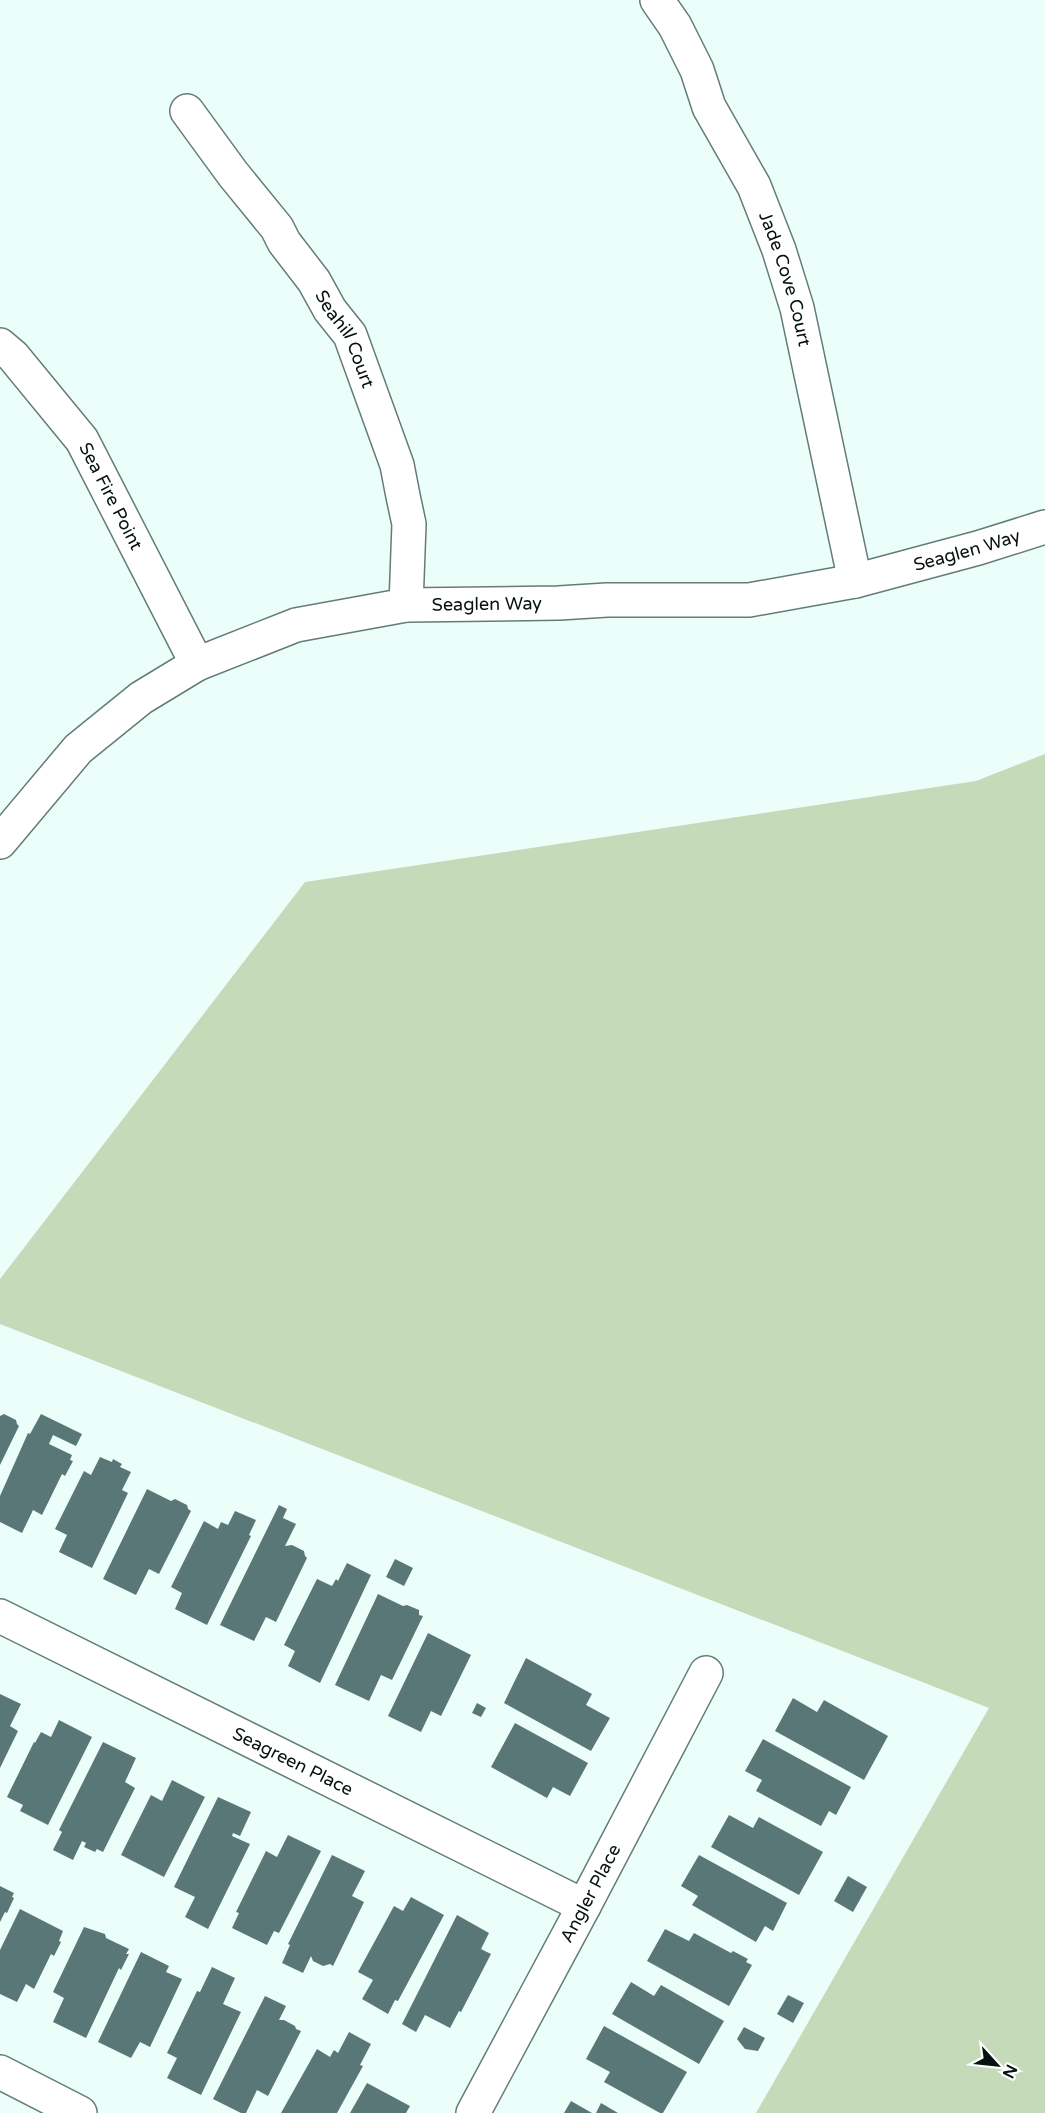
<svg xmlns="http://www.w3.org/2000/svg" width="1045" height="2113" viewBox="0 0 1045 2113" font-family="'Varela Round',sans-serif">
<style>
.green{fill:#c4dab9}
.building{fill:#5a7778}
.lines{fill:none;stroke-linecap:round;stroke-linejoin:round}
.minor-casing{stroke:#627d76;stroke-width:36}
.minor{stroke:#fff;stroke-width:33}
.labels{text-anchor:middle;stroke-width:6;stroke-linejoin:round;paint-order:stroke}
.street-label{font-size:18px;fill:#07110f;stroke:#fff}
</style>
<rect width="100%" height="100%" fill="#ecfef9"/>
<path class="green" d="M1045 754V2113H756L989 1708 0 1324V1279L305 882 976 781Z"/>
<g class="building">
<path d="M4 1414 16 1420 17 1424 19 1426 0 1465V1416Z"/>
<path d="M41 1414 82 1434 76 1446 53 1435 49 1444 72 1455 70 1460 73 1461 65 1476 62 1474 42 1515 33 1510 22 1533 0 1522V1496L28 1433 30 1434Z"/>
<path d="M100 1457 112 1462 113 1459 122 1464 120 1467 131 1472 122 1490 128 1493 92 1568 59 1552 67 1535 55 1529 84 1471 91 1475Z"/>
<path d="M147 1489 171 1501 175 1499 187 1505 188 1509 191 1511 159 1574 149 1569 136 1595 103 1579Z"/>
<path d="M279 1505 287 1509 283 1518 296 1524 285 1546 292 1545 304 1551 305 1556 307 1558 276 1622 266 1617 254 1641 220 1625Z"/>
<path d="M235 1511 256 1520 249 1535 251 1536 207 1625 175 1609 182 1593 171 1587 204 1521 218 1529 221 1522 228 1525Z"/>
<path d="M395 1559 413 1568 404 1586 386 1577Z"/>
<path d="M347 1563 371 1575 320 1683 288 1666 295 1651 284 1645 317 1579 332 1586 336 1579 338 1581Z"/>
<path d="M378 1594 403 1606 407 1605 419 1610V1615L423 1616 392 1680 381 1675 369 1701 335 1685Z"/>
<path d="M428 1633 471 1655 441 1716 431 1711 421 1732 388 1716Z"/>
<path d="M526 1658 592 1694 586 1705 610 1718 591 1751 504 1703Z"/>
<path d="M0 1694 21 1704 10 1726 18 1731 0 1768Z"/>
<path d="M793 1698 817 1712 824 1700 888 1736 864 1780 775 1731Z"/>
<path d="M477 1703 486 1708 481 1717 472 1713Z"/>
<path d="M59 1720 92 1737 48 1825 20 1811 23 1805 7 1797 34 1742 35 1743 41 1732 51 1737Z"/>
<path d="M515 1723 588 1763 570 1796 553 1787 547 1798 491 1767Z"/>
<path d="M763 1739 851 1787 836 1815 829 1811 821 1826 756 1791 762 1780 745 1771Z"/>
<path d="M103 1742 136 1758 125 1782 135 1788 103 1852 97 1849 95 1852 84 1847 86 1843 82 1841 73 1860 53 1850 62 1832 59 1830Z"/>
<path d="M172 1780 205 1797 164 1877 121 1855 151 1795 162 1801Z"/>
<path d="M218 1797 251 1812 240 1836 233 1833 232 1836 250 1844 208 1929 185 1917 195 1897 174 1887Z"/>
<path d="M729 1815 753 1828 759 1817 823 1852 799 1895 711 1847Z"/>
<path d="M288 1835 321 1851 279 1933 274 1931 267 1945 232 1928 239 1913 236 1912 266 1851 277 1857Z"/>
<path d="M332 1855 365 1871 352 1896 364 1902 333 1966 330 1964 323 1966 313 1961 311 1956 303 1973 282 1963 290 1945 288 1944Z"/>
<path d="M699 1855 787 1903 773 1931 765 1926 756 1942 692 1905 698 1896 681 1886Z"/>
<path d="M848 1876 867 1887 853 1912 834 1901Z"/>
<path d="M0 1886 14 1893 12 1897 14 1898 7 1913 5 1912 0 1922Z"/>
<path d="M411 1897 444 1915 398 2001 395 2000 388 2014 362 1999 373 1980 358 1972 394 1906 403 1911Z"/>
<path d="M20 1909 63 1931 59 1941 61 1942 54 1956 51 1954 34 1989 26 1984 17 2002 0 1994V1950Z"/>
<path d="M457 1915 489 1933 481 1949 491 1954 461 2012 459 2011 450 2028 425 2015 416 2032 402 2024Z"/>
<path d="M84 1927 105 1934 106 1938 129 1949 126 1954H129L121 1970 119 1968 86 2038 53 2022 64 1998 53 1992Z"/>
<path d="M665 1929 689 1941 694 1933 731 1953 733 1951 748 1959 746 1962 752 1965 729 2006 647 1961Z"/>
<path d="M141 1952 169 1966 166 1972 182 1979 150 2047 140 2042 131 2058 98 2042Z"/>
<path d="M212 1967 235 1978 223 2004 241 2012 201 2095 167 2078 177 2058 167 2053 197 1991 200 1992Z"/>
<path d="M631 1982 654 1996 661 1985 724 2021 699 2064 612 2014Z"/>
<path d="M788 1995 804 2003 793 2023 777 2014Z"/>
<path d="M265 1996 286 2006 279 2020H284L295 2026 296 2029 301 2031 268 2096 257 2090 246 2113H241L213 2099Z"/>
<path d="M604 2026 687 2072 663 2113H660L604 2082 610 2072 586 2059Z"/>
<path d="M744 2027 765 2038 758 2051 745 2049 737 2039Z"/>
<path d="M349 2032 371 2044 360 2065 363 2066 337 2113H281L317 2049 330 2057 334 2050 338 2053Z"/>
<path d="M367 2083 410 2106 406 2113H350Z"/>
<path d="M571 2101 592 2113H564Z"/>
<path d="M601 2103 618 2113H596Z"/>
</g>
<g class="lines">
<g class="minor-casing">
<g id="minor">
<path id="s1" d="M657 0 675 26 697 70 709 107 754 186 779 250 797 308 855 581"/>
<path id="s2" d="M187 111 233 174 277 228 284 242 314 281 330 310 350 335 397 465 403 496 409 524 406 605"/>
<path id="s3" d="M0 345 13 356 82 440 197 664"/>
<path id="s4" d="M0 842 78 749 141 698 197 664 296 625 406 605 559 603 607 600H749L855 581 978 548 1045 527"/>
<path id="s5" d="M0 1616 584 1906"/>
<path d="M0 2072 80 2113"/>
<path id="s6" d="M473 2113 584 1906 706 1673"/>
</g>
</g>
<use href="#minor" class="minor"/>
</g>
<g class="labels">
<g class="street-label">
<text dy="6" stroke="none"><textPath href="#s1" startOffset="309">Jade Cove Court</textPath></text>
<text dy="6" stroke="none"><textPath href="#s2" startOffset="279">Seahill Court</textPath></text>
<text dy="6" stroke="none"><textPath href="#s3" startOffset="189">Sea Fire Point</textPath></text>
<text dy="6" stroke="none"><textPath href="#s4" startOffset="1053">Seaglen Way</textPath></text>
<text dy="6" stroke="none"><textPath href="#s4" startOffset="567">Seaglen Way</textPath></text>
<text dy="6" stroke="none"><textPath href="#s5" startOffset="327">Seagreen Place</textPath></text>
<text dy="6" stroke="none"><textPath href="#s6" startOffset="249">Angler Place</textPath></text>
</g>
</g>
<g transform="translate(997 2065) rotate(117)" stroke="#ffffff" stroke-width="4.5" paint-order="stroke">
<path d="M0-4.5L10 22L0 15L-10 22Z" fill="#07110f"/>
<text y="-9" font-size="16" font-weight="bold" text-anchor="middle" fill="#07110f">N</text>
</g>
</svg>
